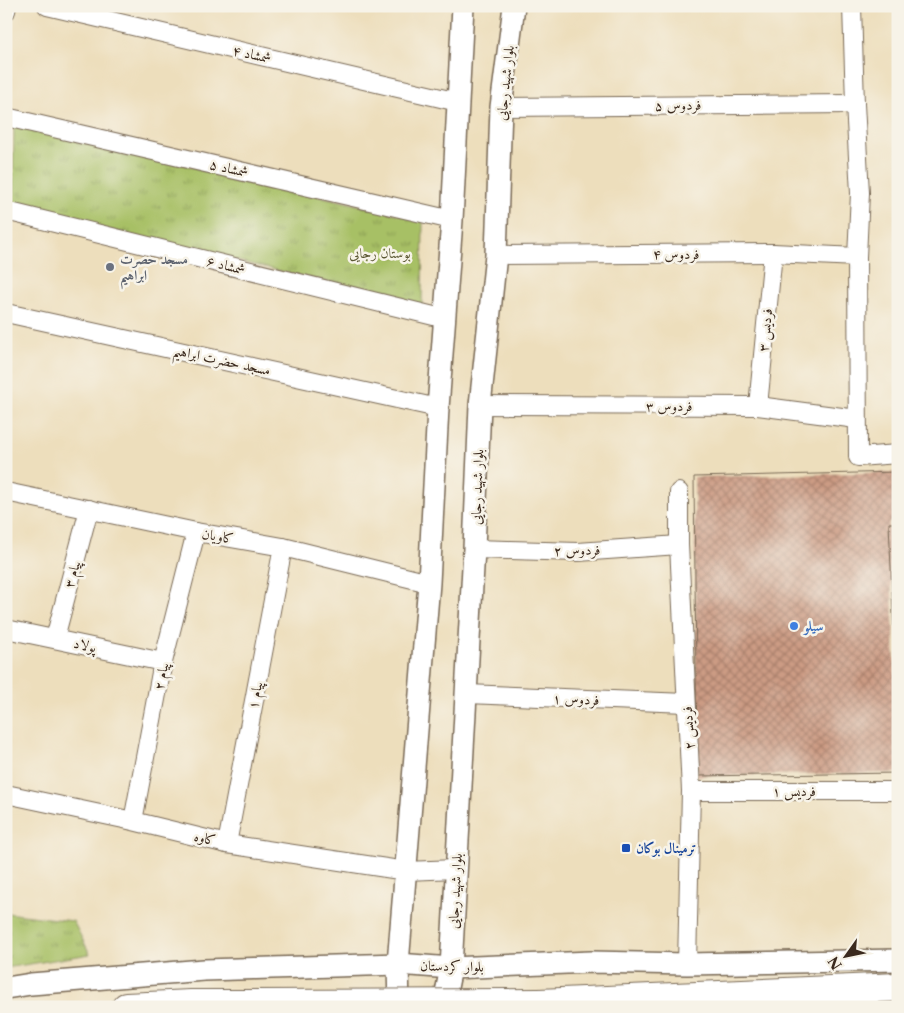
<svg xmlns="http://www.w3.org/2000/svg" width="904" height="1013" viewBox="0 0 904 1013" font-family="'Libre Caslon Text',Amiri,serif">
<style>
.grass{fill:url(#grass-tufts);stroke:#717542}
.building{fill:url(#building-cross-hatch)}
.lines{fill:none;stroke-linecap:round;stroke-linejoin:round}
.minor-casing{stroke:#796955;stroke-width:20}
.tertiary-casing{stroke:#796955;stroke-width:24}
.primary-casing{stroke:#796955;stroke-width:30}
.minor{stroke:#fff;stroke-width:18}
.tertiary{stroke:#fff;stroke-width:21}
.primary{stroke:#fff;stroke-width:28}
.primary-bridge-casing{stroke:#796955;stroke-width:30;stroke-linecap:butt}
.primary-bridge{stroke:#fff;stroke-width:28}
.worship-dot{fill:#6b7280;stroke:#f7f3e8;stroke-width:2}
.shop-dot{fill:#3f7fe0;stroke:#f7f3e8;stroke-width:2}
.transit-dot{fill:#1a4fb4;stroke:#f7f3e8;stroke-width:2}
.labels{text-anchor:middle;stroke-width:5;stroke-linejoin:round;paint-order:stroke}
.street-label{font-size:14px;fill:#3b2a1e;stroke:#f7f3e8}
.park-label{font-size:14px;fill:#5b5733;stroke:#f7f3e8}
.worship-label{font-size:14px;font-weight:bold;fill:#5b616d;stroke:#f7f3e8;text-anchor:start}
.shop-label{font-size:14px;font-weight:bold;fill:#366cbe;stroke:#f7f3e8;text-anchor:start}
.transit-label{font-size:14px;font-weight:bold;fill:#164399;stroke:#f7f3e8;text-anchor:start}
</style>
<defs>
<pattern id="grass-tufts" width="24" height="20" patternUnits="userSpaceOnUse" patternTransform="scale(1.25)"><rect width="24" height="20" fill="#a7c065"/><path d="M3 7l-1-3M5 7V3M7 7l1-3M15 17l-1-3M17 17v-4M19 17l1-3" fill="none" stroke="#899c53"/></pattern>
<pattern id="building-cross-hatch" width="8" height="8" patternUnits="userSpaceOnUse" patternTransform="scale(1.25)"><rect width="8" height="8" fill="#cc9b84"/><path d="M0 0l8 8M0 8l8-8" fill="none" stroke="#a77f6b"/></pattern>
</defs>
<rect width="100%" height="100%" fill="#f7f3e8"/>
<filter id="ink" filterUnits="userSpaceOnUse"><feTurbulence type="fractalNoise" baseFrequency=".02" numOctaves="2"/><feDisplacementMap in="SourceGraphic" scale="10" xChannelSelector="R" yChannelSelector="G"/><feConvolveMatrix kernelMatrix="1 2 1 2 8 2 1 2 1" color-interpolation-filters="sRGB"/></filter>
<filter id="wash" filterUnits="userSpaceOnUse"><feTurbulence type="fractalNoise" baseFrequency=".0096" numOctaves="4" result="noise"/><feDisplacementMap in="SourceGraphic" scale="20" xChannelSelector="R" yChannelSelector="G"/><feGaussianBlur stdDeviation="1.12" result="paint"/><feColorMatrix in="noise" values="0 0 0 0 0 0 0 0 0 0 0 0 0 0 0 0 0 1.4 0 .05"/><feComposite in="paint" operator="in"/></filter>
<g filter="url(#wash)">
<rect width="100%" height="100%" fill="#eddebc"/>
<g class="grass">
<path d="M14 126 423 220 422 305 13 207Z"/>
<path d="M6 913 73 921 90 954 6 968Z"/>
</g>
<g id="blocks">
<path class="building" d="M898 472V523H889L898 728V773L697 776 694 477Z"/>
</g>
</g>
<g filter="url(#ink)">
<use href="#blocks" fill-opacity="0" stroke="#796955" stroke-width="1"/>
<g class="lines">
<g class="minor-casing">
<g id="minor">
<path d="M47 6 458 102"/>
<path d="M852 6 855 104 860 193 857 257 858 457 898 454"/>
<path d="M6 11 7 6"/>
<path d="M501 107 855 104"/>
<path d="M6 117 452 220"/>
<path d="M6 211 446 319"/>
<path d="M496 255 773 253 857 257"/>
<path d="M6 313 438 408"/>
<path d="M480 405 758 406 857 419"/>
<path d="M758 406 773 253"/>
<path d="M6 492 196 532 283 547 429 583"/>
<path d="M679 492V545L691 791 687 964"/>
<path d="M474 549 578 552 679 545"/>
<path d="M6 629 163 662"/>
<path d="M55 638 89 509"/>
<path d="M467 694 686 703"/>
<path d="M691 791H898"/>
<path d="M6 794 133 821 227 844 406 871 456 869"/>
<path d="M133 821 163 662 196 532"/>
<path d="M227 844 283 547"/>
</g>
</g>
<g class="tertiary-casing">
<g id="tertiary">
<path d="M6 988 31 984 204 970 398 964 451 968 591 962 687 964 898 960"/>
<path d="M399 1007 398 964 429 583 438 408 452 220 463 6"/>
<path d="M443 1007 451 968 474 549 480 405 496 255 501 107 514 6"/>
</g>
</g>
<g class="primary-casing">
<g id="primary">
<path d="M539 1003 898 987"/>
<path d="M126 1007 191 1004H252"/>
</g>
</g>
<use href="#minor" class="minor"/>
<use href="#tertiary" class="tertiary"/>
<use href="#primary" class="primary"/>
<g class="primary-bridge-casing">
<path id="primary-bridge" d="M252 1004 539 1003"/>
</g>
<use href="#primary-bridge" class="primary-bridge"/>
</g>
</g>
<circle class="worship-dot" cx="110" cy="267" r="5"/>
<circle class="shop-dot" cx="794" cy="626" r="5"/>
<rect class="transit-dot" x="621" y="843" width="10" height="10" rx="2.5"/>
<g class="labels">
<g class="street-label">
<text transform="translate(252 54) rotate(13)" y="5">شمشاد ۴</text>
<text transform="translate(505 83) rotate(-84)" y="5">بلوار شهید رجایی</text>
<text transform="translate(678 105) rotate(-1)" y="5">فردوس ۵</text>
<text transform="translate(229 168) rotate(13)" y="5">شمشاد ۵</text>
<text x="676" y="259">فردوس ۴</text>
<text transform="translate(226 265) rotate(14)" y="5">شمشاد ۶</text>
<text transform="translate(765 330) rotate(-84)" y="5">فردیس ۳</text>
<text transform="translate(222 360) rotate(12)" y="5">مسجد حضرت ابراهیم</text>
<text x="669" y="411">فردوس ۳</text>
<text transform="translate(477 487) rotate(-88)" y="5">بلوار شهید رجایی</text>
<text transform="translate(218 536) rotate(10)" y="5">کاویان</text>
<text transform="translate(577 550) rotate(-1)" y="5">فردوس ۲</text>
<text transform="translate(72 574) rotate(-75)" y="5">پیام ۳</text>
<text transform="translate(85 645) rotate(12)" y="5">پولاد</text>
<text transform="translate(161 676) rotate(-79)" y="5">پیام ۲</text>
<text transform="translate(255 695) rotate(-79)" y="5">پیام ۱</text>
<text transform="translate(576 699) rotate(2)" y="5">فردوس ۱</text>
<text transform="translate(688 728) rotate(-93)" y="5">فردیس ۲</text>
<text x="794" y="796">فردیس ۱</text>
<text transform="translate(205 838) rotate(13)" y="5">کاوه</text>
<text transform="translate(455 891) rotate(-87)" y="5">بلوار شهید رجایی</text>
<text transform="translate(452 966) rotate(1)" y="5">بلوار کردستان</text>
</g>
<g class="park-label">
<text x="380" y="258">بوستان رجایی</text>
</g>
<g class="worship-label">
<text x="120" y="264">مسجد حصرت<tspan x="120" dy="16">ابراهیم</tspan></text>
</g>
<g class="shop-label">
<text x="804" y="631">سیلو</text>
</g>
<g class="transit-label">
<text x="636" y="853">ترمینال بوکان</text>
</g>
</g>
<rect width="904" height="1013" fill="none" stroke="#f7f3e8" stroke-width="25"/>
<g transform="translate(846 956) rotate(237)" stroke="#f7f3e8" stroke-width="4" paint-order="stroke">
<path d="M0-4L9 19L0 12L-9 19Z" fill="#3b2a1e"/>
<text y="-8" font-size="14" font-weight="bold" text-anchor="middle" fill="#3b2a1e">N</text>
</g>
</svg>
